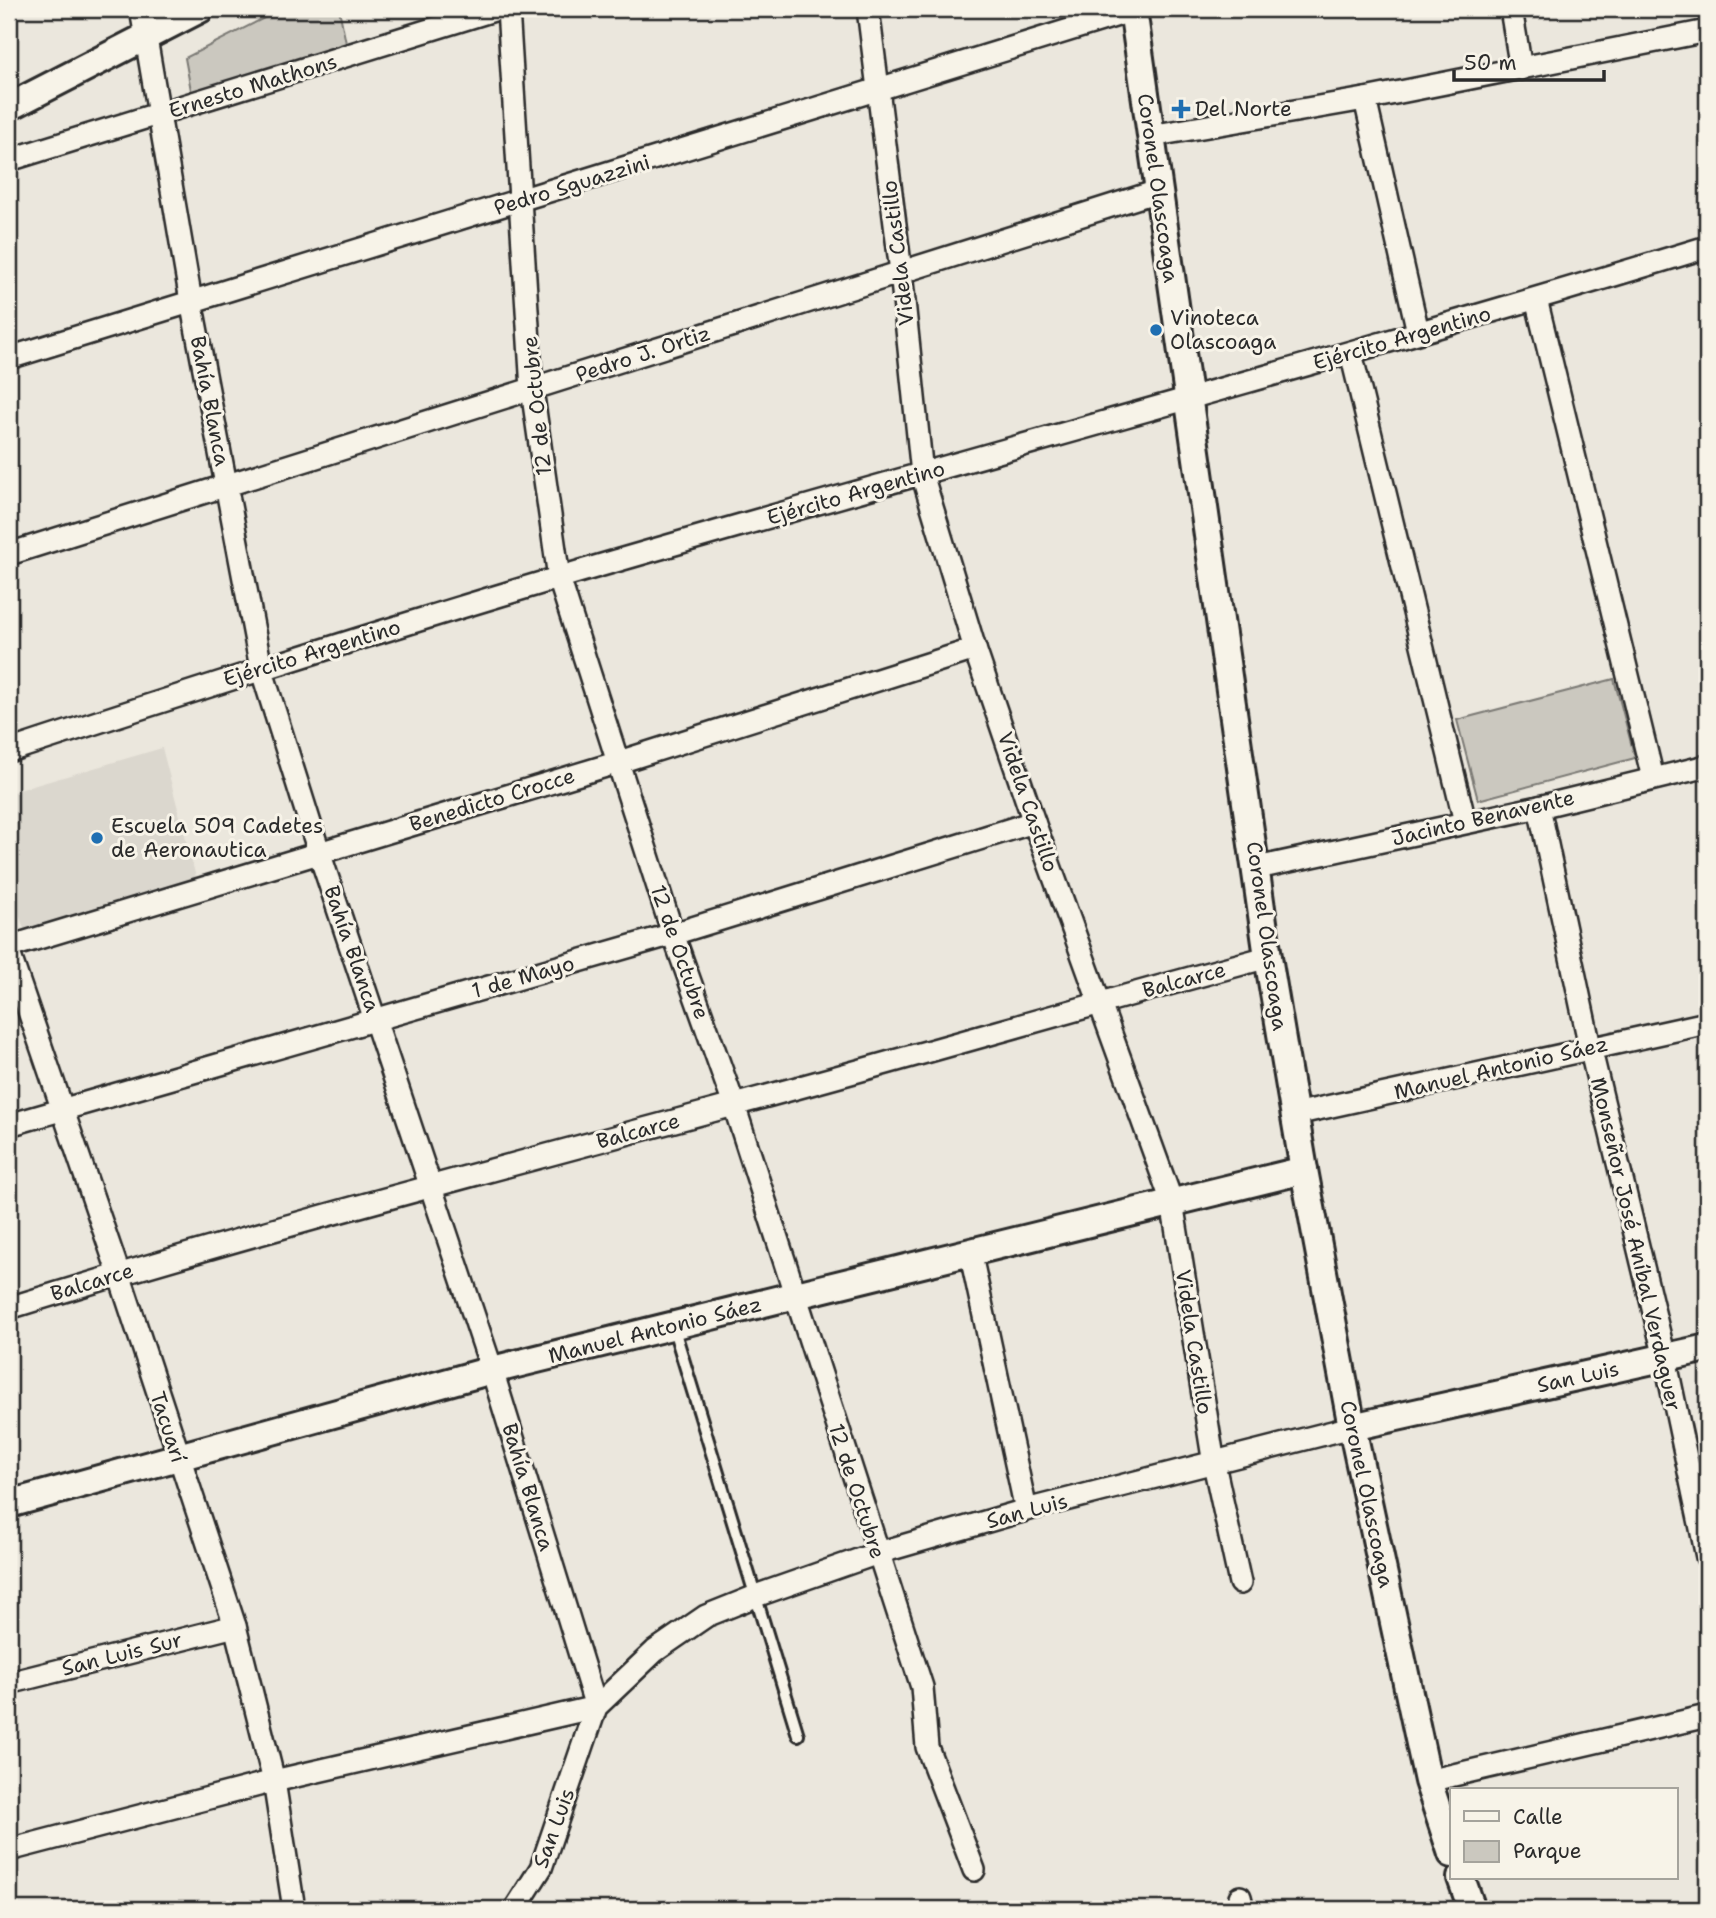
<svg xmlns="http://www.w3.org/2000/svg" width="1716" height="1918" viewBox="0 0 1716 1918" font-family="'Shantell Sans',sans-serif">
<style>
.built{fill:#dbd7ce}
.green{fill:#cbc8bf;stroke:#7b7a75;stroke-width:2}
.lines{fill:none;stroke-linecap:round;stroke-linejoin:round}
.service-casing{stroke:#2b2b2b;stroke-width:16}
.minor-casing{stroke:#2b2b2b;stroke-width:26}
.tertiary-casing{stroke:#2b2b2b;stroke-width:32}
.service{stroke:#f7f3e8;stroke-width:10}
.minor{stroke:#f7f3e8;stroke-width:21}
.tertiary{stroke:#f7f3e8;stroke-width:26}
.poi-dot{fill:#1f6fb2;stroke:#f7f3e8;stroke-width:2.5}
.labels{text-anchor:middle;stroke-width:6;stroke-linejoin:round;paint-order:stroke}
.street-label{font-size:21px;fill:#2b2b2b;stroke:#f7f3e8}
.poi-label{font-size:21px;fill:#2b2b2b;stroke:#f7f3e8;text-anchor:start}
</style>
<rect width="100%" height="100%" fill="#ebe7dd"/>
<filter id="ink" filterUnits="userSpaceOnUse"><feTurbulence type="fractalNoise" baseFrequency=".0143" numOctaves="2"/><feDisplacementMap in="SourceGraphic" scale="14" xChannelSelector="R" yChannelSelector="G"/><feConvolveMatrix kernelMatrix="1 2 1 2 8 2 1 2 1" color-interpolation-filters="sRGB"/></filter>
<g filter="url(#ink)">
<path class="built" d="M162 748 198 885 25 932 9 884V793Z"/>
<g class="green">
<path d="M282 9H339L348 53 193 101 185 58Z"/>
<path d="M1614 679 1635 758 1478 800 1457 720Z"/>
</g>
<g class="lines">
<g class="service-casing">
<path id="service" d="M673 1326 798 1735"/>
</g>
<g class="minor-casing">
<g id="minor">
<path d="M141 9 191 301 261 668 319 852 492 1370 596 1707"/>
<path d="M508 9 532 389 559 578 673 934 734 1105 922 1687 927 1747 974 1870"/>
<path d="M868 9 901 272 922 474 975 649 1034 822 1172 1202 1214 1464 1240 1583"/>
<path d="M1511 9 1521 69"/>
<path d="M1365 99 1418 332"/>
<path d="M1150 136 1365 99 1707 31"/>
<path d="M9 160 497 9"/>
<path d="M1536 299 1653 778"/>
<path d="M1351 353 1465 822"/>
<path d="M9 358 1134 10"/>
<path d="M9 554 1158 191"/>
<path d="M9 751C192 691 376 632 561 577 943 465 1327 363 1707 247"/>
<path d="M1539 807 1590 1047 1665 1358 1707 1557"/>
<path d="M1257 868 1539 807 1707 766"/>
<path d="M9 947 619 762 975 649"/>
<path d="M9 953 119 1274 235 1626 274 1781 294 1909"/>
<path d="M1295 1114 1707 1023"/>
<path d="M9 1125 673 934 1034 822"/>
<path d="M970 1251 1026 1510"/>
<path d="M9 1308C247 1234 489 1171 730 1106 910 1058 1088 1005 1268 957"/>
<path d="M9 1683 235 1626"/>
<path d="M1428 1781 1707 1716"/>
<path d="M9 1850 274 1781 596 1707"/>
<path d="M1240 1897 1243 1909"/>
<path d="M515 1909 541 1868 596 1707 655 1651 706 1616 761 1594 878 1553 1026 1510 1352 1427"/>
</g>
</g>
<g class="tertiary-casing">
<g id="tertiary">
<path d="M1133 9 1268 957 1304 1170 1352 1427 1428 1781 1452 1854"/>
<path d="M9 107 200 9"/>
<path d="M1352 1427 1707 1348"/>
<path d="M9 1504 492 1370 1304 1170"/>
<path d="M1461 1878 1472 1909"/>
</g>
</g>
<use href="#service" class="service"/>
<use href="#minor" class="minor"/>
<use href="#tertiary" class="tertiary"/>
</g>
</g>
<g class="poi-dot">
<path d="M1177.5 98.5h7v7h7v7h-7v7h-7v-7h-7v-7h7z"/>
<circle cx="1156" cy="330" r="7"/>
<circle cx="97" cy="838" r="7"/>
</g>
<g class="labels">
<g class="street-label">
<text transform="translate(253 86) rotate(-17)" y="7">Ernesto Mathons</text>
<text transform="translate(572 185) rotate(-17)" y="7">Pedro Sguazzini</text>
<text transform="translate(1158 188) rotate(82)" y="7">Coronel Olascoaga</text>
<text transform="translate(898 253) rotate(-97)" y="7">Videla Castillo</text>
<text transform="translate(1402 338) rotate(-16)" y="7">Ejército Argentino</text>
<text transform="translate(643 354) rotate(-18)" y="7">Pedro J. Ortiz</text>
<text transform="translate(210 401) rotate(79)" y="7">Bahía Blanca</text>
<text transform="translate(537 406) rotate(-96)" y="7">12 de Octubre</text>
<text transform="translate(856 493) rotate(-16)" y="7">Ejército Argentino</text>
<text transform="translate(312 653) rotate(-17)" y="7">Ejército Argentino</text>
<text transform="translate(492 800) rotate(-17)" y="7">Benedicto Crocce</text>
<text transform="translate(1028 802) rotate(71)" y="7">Videla Castillo</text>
<text transform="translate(1483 818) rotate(-13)" y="7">Jacinto Benavente</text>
<text transform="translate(1267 936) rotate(82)" y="7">Coronel Olascoaga</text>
<text transform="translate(352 949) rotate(71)" y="7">Bahía Blanca</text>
<text transform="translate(680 952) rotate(71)" y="7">12 de Octubre</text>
<text transform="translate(523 977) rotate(-16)" y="7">1 de Mayo</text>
<text transform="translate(1184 980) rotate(-15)" y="7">Balcarce</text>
<text transform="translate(1501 1068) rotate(-13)" y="7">Manuel Antonio Sáez</text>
<text transform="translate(638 1131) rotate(-15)" y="7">Balcarce</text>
<text transform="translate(1636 1244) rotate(77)" y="7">Monseñor José Aníbal Verdaguer</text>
<text transform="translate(92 1282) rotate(-17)" y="7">Balcarce</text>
<text transform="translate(655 1330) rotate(-14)" y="7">Manuel Antonio Sáez</text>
<text transform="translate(1194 1342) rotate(81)" y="7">Videla Castillo</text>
<text transform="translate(1578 1377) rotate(-12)" y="7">San Luis</text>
<text transform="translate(168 1427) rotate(72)" y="7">Tacuarí</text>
<text transform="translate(528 1487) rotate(73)" y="7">Bahía Blanca</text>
<text transform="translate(857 1491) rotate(72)" y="7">12 de Octubre</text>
<text transform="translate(1367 1494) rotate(78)" y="7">Coronel Olascoaga</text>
<text transform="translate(1027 1511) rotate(-15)" y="7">San Luis</text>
<text transform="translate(122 1654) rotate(-14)" y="7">San Luis Sur</text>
<text transform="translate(554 1828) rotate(-70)" y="7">San Luis</text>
</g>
<g class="poi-label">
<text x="1195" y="116">Del Norte</text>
<text x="1170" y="325">Vinoteca<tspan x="1170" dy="24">Olascoaga</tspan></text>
<text x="111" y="833">Escuela 509 Cadetes<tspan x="111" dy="24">de Aeronautica</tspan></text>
</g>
</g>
<rect width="1716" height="1918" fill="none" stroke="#f7f3e8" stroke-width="35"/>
<rect x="18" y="18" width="1681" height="1883" fill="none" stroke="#2b2b2b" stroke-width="2.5" filter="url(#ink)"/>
<rect x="1450" y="1788" width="228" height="91" fill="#f7f3e8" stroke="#a5a39c" stroke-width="2"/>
<rect x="1464" y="1811" width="35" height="10" fill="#f7f3e8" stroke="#a5a39c" stroke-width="2"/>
<text x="1513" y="1824" font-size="21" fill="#2b2b2b">Calle</text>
<rect x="1464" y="1841" width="35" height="21" fill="#cbc8bf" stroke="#a5a39c" stroke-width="2"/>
<text x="1513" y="1858" font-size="21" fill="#2b2b2b">Parque</text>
<path d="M1454 70v10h150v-10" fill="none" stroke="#2b2b2b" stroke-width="3.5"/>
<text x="1464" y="70" font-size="21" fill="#2b2b2b" stroke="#f7f3e8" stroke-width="5" paint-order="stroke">50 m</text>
</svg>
